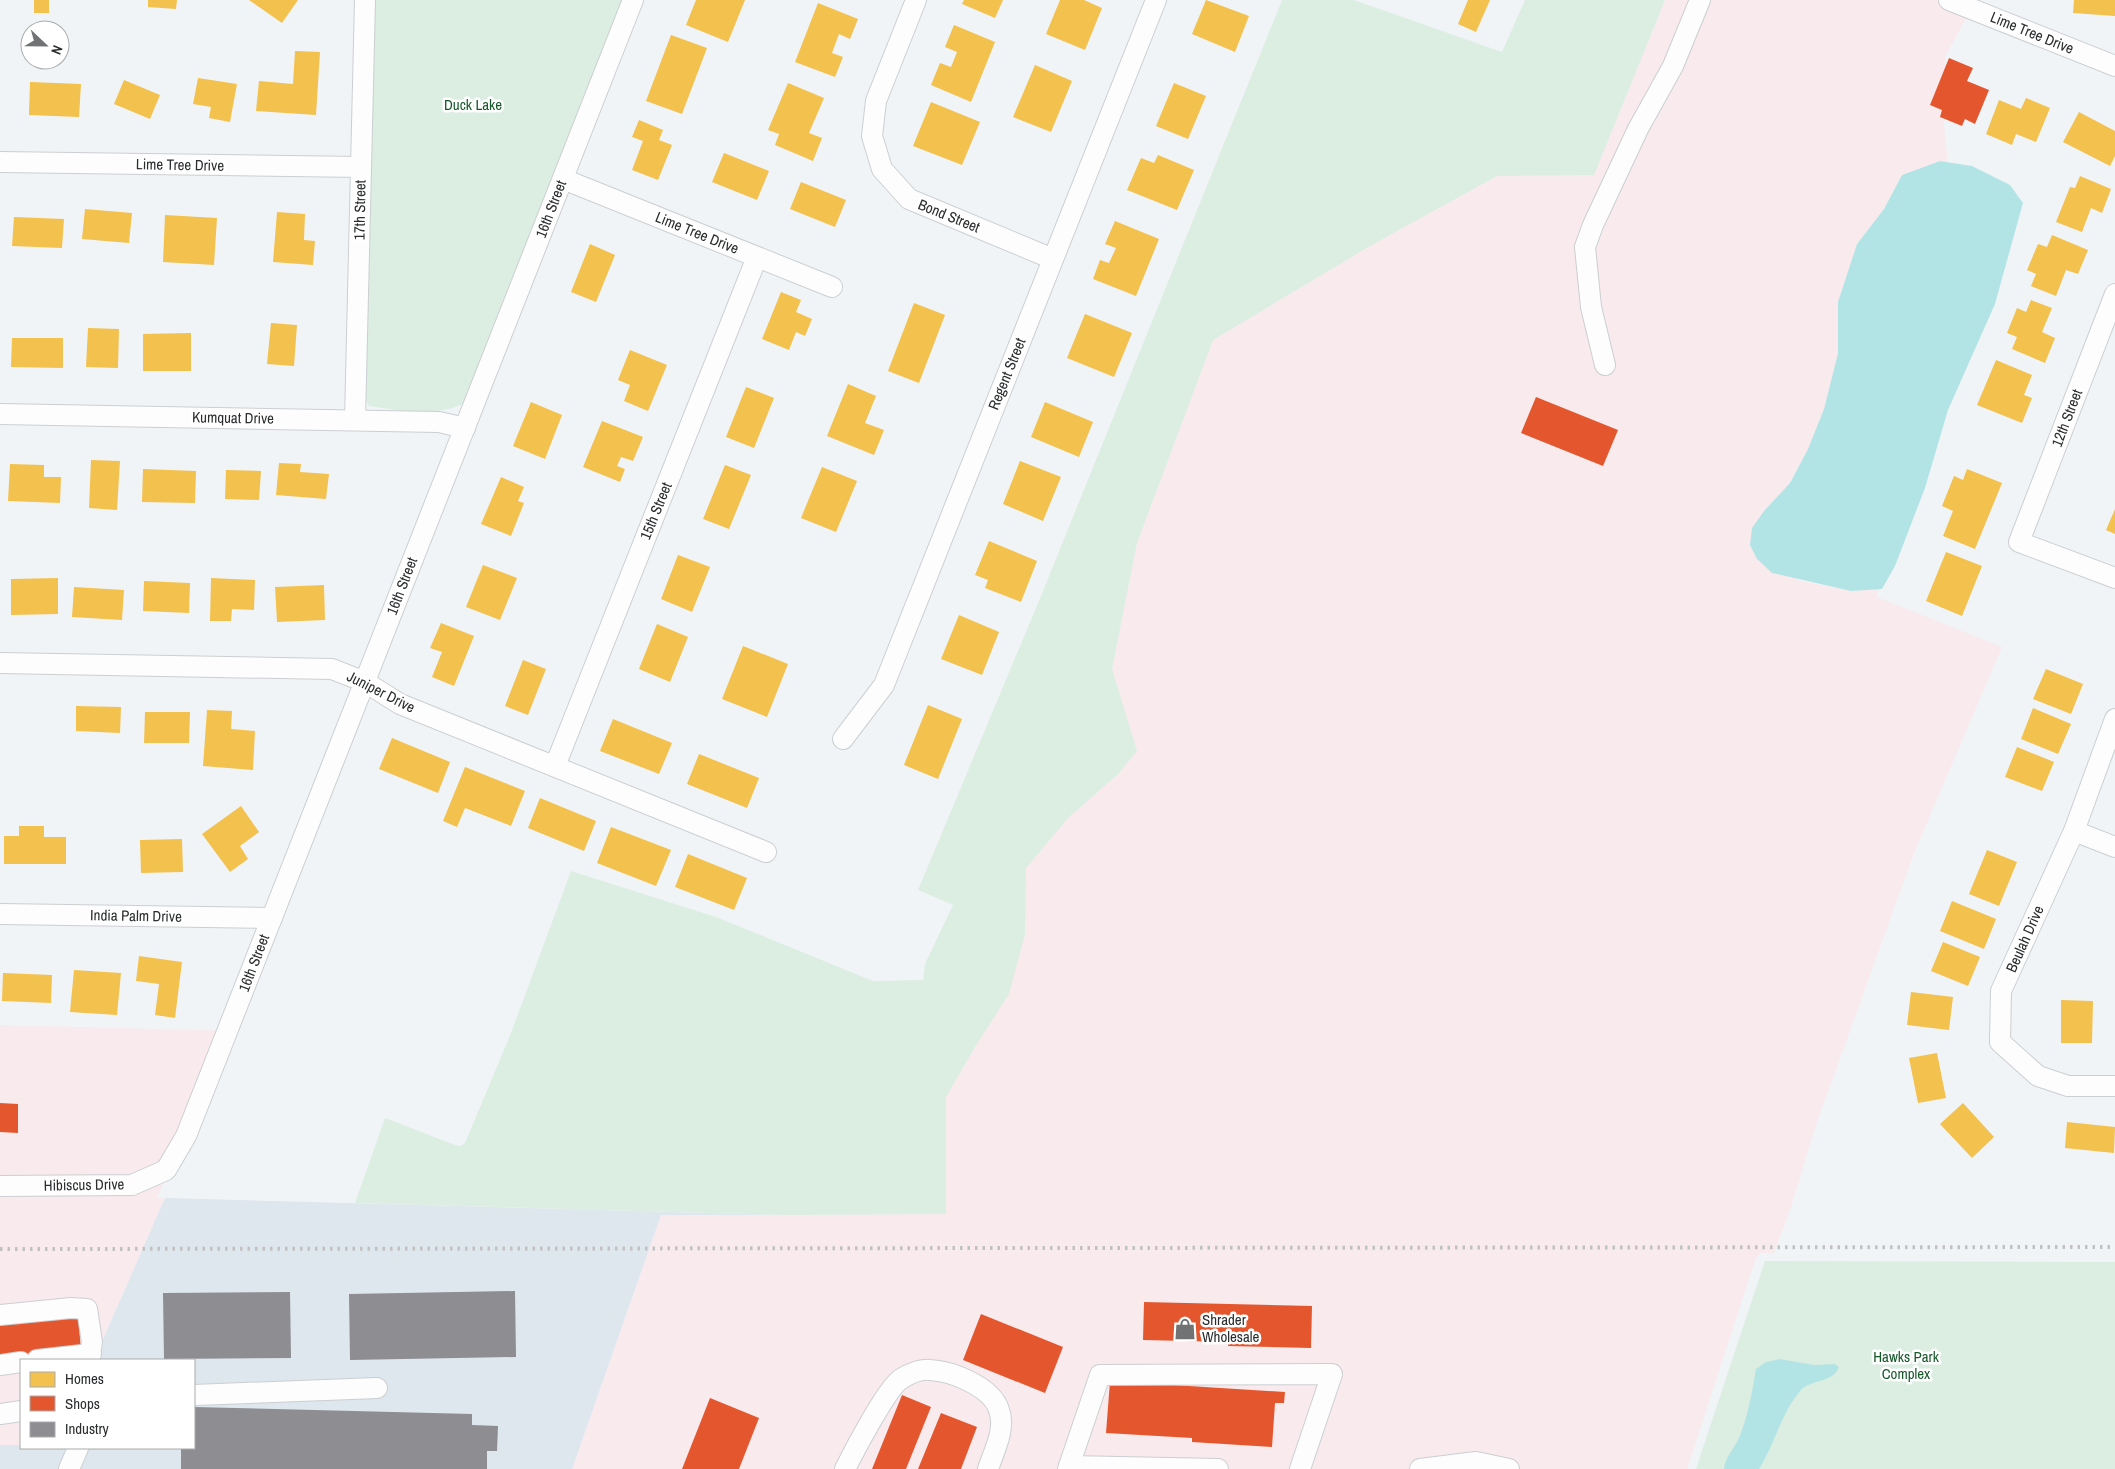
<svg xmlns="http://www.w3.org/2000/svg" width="2115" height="1469" viewBox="0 0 2115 1469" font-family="'Archivo Narrow',sans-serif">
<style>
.commercial{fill:#f8eaed}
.built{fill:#dee6ee}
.green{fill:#dcede2}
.water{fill:#b3e4e5}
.homes{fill:#f2c14e}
.shops{fill:#e4572e}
.industry{fill:#8d8d92}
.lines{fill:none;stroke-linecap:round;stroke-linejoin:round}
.minor-casing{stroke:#cccfd1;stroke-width:22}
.minor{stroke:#fdfdfe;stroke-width:20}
.rail{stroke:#c1c1c1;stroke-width:4;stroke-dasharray:2.5 5;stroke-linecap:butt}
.labels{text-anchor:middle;stroke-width:5;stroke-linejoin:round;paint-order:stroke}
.street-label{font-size:15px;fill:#2a2c2e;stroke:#fff}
.park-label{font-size:15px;fill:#16582a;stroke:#fff}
.poi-label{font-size:15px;fill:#2a2c2e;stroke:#fff;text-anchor:start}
</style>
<rect width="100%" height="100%" fill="#f1f4f7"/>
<g class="commercial">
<path d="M1665 0H1976L1946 55 1942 108 1948 162 1940 161 1902 175 1884 209 1857 244 1838 302V353L1824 409 1808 449 1786 489 1796 580 1851 591 1879 589 1877 597 2002 647 1914 853 1816 1125 1790 1210 1774 1253H1761L1756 1258 1687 1469H572L661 1215 946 1214V1097L975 1047 1025 934 1026 868 1068 818 1119 773 1137 751 1112 669 1137 543 1213 340 1370 246 1497 176 1594 175Z"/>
<path d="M0 1025 237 1031 157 1197 165 1198 94 1360H21V1445H0Z"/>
</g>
<path class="built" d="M165 1198 786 1215H661L572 1469H0V1445H21V1448H194V1360H94Z"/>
<g class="green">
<path d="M372 0H624L463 404C433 417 401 411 369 406L363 394Z"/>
<path d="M1282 0H1354L1502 52 1525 0H1665L1594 175 1497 176 1370 246 1213 340 1137 543 1112 669 1137 751 1119 773 1068 818 1026 868 1025 934 1009 994 975 1047 946 1097V1214L786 1215 355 1203 385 1118 455 1145 460 1146 465 1143 511 1033 571 871 716 917 873 981 923 980 925 964 953 905 918 890 1041 596Z"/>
<path d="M1765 1261 2115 1262V1469H1696Z"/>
</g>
<g class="water">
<path d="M1940 161 1972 166 2010 185 2023 203 1995 304 1948 410 1925 488 1895 566 1882 589 1851 591 1772 573 1757 559 1750 545 1752 528 1764 511 1790 483 1808 449 1824 409 1838 353V302L1857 244 1884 209 1902 175Z"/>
<path d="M1780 1359 1814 1365 1835 1364 1839 1367C1832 1384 1811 1379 1801 1390 1781 1413 1775 1444 1759 1469H1724C1725 1457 1734 1449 1739 1438 1748 1416 1752 1393 1756 1369L1766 1362Z"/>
</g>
<g class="homes">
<rect x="34" y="0" width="15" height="13"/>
<path d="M148 0H177L176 9 148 7Z"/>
<path d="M249 0H298L282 23Z"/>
<path d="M696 0H745L728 42 686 25Z"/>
<path d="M964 0H1003L995 18 962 4Z"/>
<path d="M1060 0H1084L1102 8 1085 50 1046 34Z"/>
<path d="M1206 0 1249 16 1235 52 1192 34Z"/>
<path d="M1468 0H1490L1476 32 1458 24Z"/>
<path d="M2074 0H2115V16L2073 13Z"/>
<path d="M818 3 858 19 850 39 839 34 832 53 843 57 835 77 795 62Z"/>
<path d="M954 25 995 42 971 102 931 85 940 63 951 67 957 52 945 47Z"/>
<path d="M671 35 707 48 682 114 646 101Z"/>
<path d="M295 51 320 52 316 115 256 111 259 81 293 84Z"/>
<path d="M1035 65 1072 81 1051 132 1013 117Z"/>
<path d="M198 78 237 84 230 122 209 118 211 107 193 104Z"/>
<path d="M124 80 160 95 150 119 114 104Z"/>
<path d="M30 82 81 84 79 117 29 115Z"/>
<path d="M788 83 824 98 809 133 822 138 813 161 775 145 779 134 768 130Z"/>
<path d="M1174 83 1206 96 1188 139 1156 126Z"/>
<path d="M2026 98 2050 108 2036 142 2016 134 2012 145 1986 134 1999 100 2021 109Z"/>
<path d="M931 102 980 122 962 165 913 146Z"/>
<path d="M2079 112 2115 131V156L2110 166 2063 142Z"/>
<path d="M639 120 663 130 659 140 672 145 658 180 632 170 643 141 632 137Z"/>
<path d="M724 153 769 171 757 200 712 182Z"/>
<path d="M1158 155 1194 170 1177 210 1127 190 1141 158 1154 163Z"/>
<path d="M2080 176 2111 189 2102 213 2091 208 2082 232 2056 222 2070 187 2075 188Z"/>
<path d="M801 182 846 200 835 227 790 209Z"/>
<path d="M85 209 132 213 129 243 82 239Z"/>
<path d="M277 212 305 214 304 240 315 241 313 265 273 262Z"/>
<path d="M165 215 217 218 214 265 163 262Z"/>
<path d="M14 217 64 219 62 248 12 246Z"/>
<path d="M1115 221 1159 239 1136 296 1093 279 1100 260 1109 263 1116 248 1105 244Z"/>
<path d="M2052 235 2088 250 2078 274 2066 270 2056 296 2031 286 2036 274 2027 270 2038 244 2047 247Z"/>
<path d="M590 244 615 255 596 302 571 292Z"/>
<path d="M781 292 801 300 796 312 812 319 805 336 796 332 789 350 762 339Z"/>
<path d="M2031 300 2052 308 2042 332 2055 338 2045 363 2012 349 2017 337 2007 333 2017 308 2026 312Z"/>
<path d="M914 303 945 315 919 383 888 371Z"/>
<path d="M1085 314 1132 333 1114 377 1067 358Z"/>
<path d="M271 323 297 325 294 366 267 364Z"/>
<path d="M88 328 119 329 118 368 86 367Z"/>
<path d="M191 333V371H143V334Z"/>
<path d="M12 338H63V368L11 367Z"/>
<path d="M630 350 667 365 648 411 624 401 630 385 618 380Z"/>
<path d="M1996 360 2032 375 2024 395 2032 398 2022 423 1977 405Z"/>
<path d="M848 384 876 396 865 423 884 430 874 455 827 436Z"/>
<path d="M746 387 774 398 754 448 726 437Z"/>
<path d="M531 402 562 415 545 459 513 446Z"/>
<path d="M1045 402 1093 422 1079 457 1031 437Z"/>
<path d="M602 421 643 437 633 461 621 457 617 466 625 469 620 482 583 467Z"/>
<path d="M91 460 120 461 117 510 89 508Z"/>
<path d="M1020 461 1061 477 1043 521 1003 504Z"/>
<path d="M279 463 301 464 300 472 329 474 326 499 276 495Z"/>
<path d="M10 464 44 465V477H61L60 503 8 501Z"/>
<path d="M725 465 751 475 729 529 703 519Z"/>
<path d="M822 467 857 481 836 532 801 518Z"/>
<path d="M143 469 196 471 195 503 142 502Z"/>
<path d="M1967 469 2002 483 1975 549 1943 536 1953 511 1942 506 1954 476 1963 480Z"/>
<path d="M226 470 261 471 259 500 225 499Z"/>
<path d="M501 477 524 487 518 501 524 503 511 536 481 524Z"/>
<path d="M2115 509V534L2106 530Z"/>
<path d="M989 541 1037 561 1021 602 985 588 988 580 975 575Z"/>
<path d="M1946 552 1982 566 1962 616 1926 601Z"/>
<path d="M678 555 710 567 692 612 661 599Z"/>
<path d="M483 565 517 578 500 620 466 607Z"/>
<path d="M58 578V614L11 615V579Z"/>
<path d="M211 578 255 580 254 610 232 609 231 621H210Z"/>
<path d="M144 581 190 583 189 613 143 611Z"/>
<path d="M324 585 325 620 277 622 275 587Z"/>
<path d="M74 587 124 590 122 620 72 617Z"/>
<path d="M959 615 999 632 982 675 941 659Z"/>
<path d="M441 623 474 636 454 686 432 677 442 652 430 648Z"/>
<path d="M657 624 688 637 670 682 639 669Z"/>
<path d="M743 646 788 664 767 717 722 699Z"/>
<path d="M523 660 546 669 528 715 505 706Z"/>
<path d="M2046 669 2083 684 2071 714 2033 699Z"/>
<path d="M928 705 962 719 938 779 904 765Z"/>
<path d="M76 706 121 707 120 733 76 731Z"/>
<path d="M2033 708 2071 724 2058 754 2021 739Z"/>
<path d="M207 710 232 711 231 729 255 731 253 770 203 766Z"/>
<path d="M145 712H190L189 743H144Z"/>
<path d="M613 719 672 743 659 774 600 751Z"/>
<path d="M392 738 450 762 438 793 379 769Z"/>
<path d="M2017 747 2054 762 2042 791 2005 777Z"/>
<path d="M699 754 759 778 747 808 687 784Z"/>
<path d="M465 767 525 791 511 826 465 808 457 827 443 821Z"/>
<path d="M540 798 596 821 584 851 528 828Z"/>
<path d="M241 806 259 832 240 846 248 859 230 872 202 834Z"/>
<path d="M19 826H44V837H66V864H4V836H19Z"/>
<path d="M611 827 671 850 656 886 597 863Z"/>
<path d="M182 839 183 872 141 873 140 840Z"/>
<path d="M1987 850 2017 862 1999 906 1969 894Z"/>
<path d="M688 854 747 878 734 910 675 887Z"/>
<path d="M1952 901 1996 919 1984 949 1940 931Z"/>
<path d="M1943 942 1980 957 1968 986 1931 971Z"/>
<path d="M139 956 182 962 175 1018 155 1015 159 984 136 981Z"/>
<path d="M74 970 121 973 117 1015 70 1012Z"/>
<path d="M3 973 52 975 51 1003 2 1001Z"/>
<path d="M1911 992 1953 997 1949 1030 1907 1025Z"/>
<path d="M2061 1000 2093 1001 2092 1043H2061Z"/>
<path d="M1937 1053 1946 1098 1918 1103 1909 1058Z"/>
<path d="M1963 1103 1994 1137 1972 1158 1940 1124Z"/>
<path d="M2067 1122 2115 1127 2114 1153 2065 1148Z"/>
</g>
<g class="shops">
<path d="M1949 58 1973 68 1967 81 1989 90 1975 124 1965 119 1962 126 1940 117 1942 110 1930 105Z"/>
<path d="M1536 397 1618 430 1603 466 1521 433Z"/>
<path d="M0 1103 18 1104V1133L0 1132Z"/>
<path d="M1144 1302 1312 1306 1311 1348 1228 1346V1342L1143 1340Z"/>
<path d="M78 1314 81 1350 0 1357V1321Z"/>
<path d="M981 1314 1063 1347 1045 1393 963 1360Z"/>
<path d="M1110 1381 1285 1392 1284 1403H1275L1272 1447 1192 1442V1438L1106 1433Z"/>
<path d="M902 1395 931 1407 906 1469H872Z"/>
<path d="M710 1398 759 1418 739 1469H682Z"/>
<path d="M941 1413 977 1427 961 1469H918Z"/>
</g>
<g class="industry">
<path d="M515 1291 516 1357 350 1360 349 1294Z"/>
<path d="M290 1292 291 1358 164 1359 163 1293Z"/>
<path d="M194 1407 472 1414V1425L498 1426 497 1451H487V1469H181V1448H194Z"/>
</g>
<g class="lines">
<g class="minor-casing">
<g id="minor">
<path d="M916 0 876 101 872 136 882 169 909 199 1053 259"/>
<path d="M1949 0 2115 66"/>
<path d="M0 162 361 167"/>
<path d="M563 179 832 287"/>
<path d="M2115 294 2019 542 2115 578"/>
<path d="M1605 365 1591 307 1585 247 1593 225 1638 129 1673 66 1700 0"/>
<path d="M0 414 439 422 465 428"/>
<path d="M355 420 365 0"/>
<path d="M0 663 332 669 365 682 400 704 766 852"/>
<path d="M2115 719 2074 831 2001 991 2000 1042 2038 1076 2068 1086H2115"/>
<path d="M843 739 884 685 1156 0"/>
<path d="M555 766 757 257"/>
<path d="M2074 831 2115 847"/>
<path d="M0 914 272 918"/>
<path d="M0 1186 132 1185 166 1170 186 1136 633 0"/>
<path d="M0 1315 71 1308 87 1309 92 1342 89 1360"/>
<path d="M37 1360 91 1354"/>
<path d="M0 1365 21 1362"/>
<path d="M194 1395 377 1388"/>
<path d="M0 1414 21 1411"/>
<path d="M1069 1466 1218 1469"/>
<path d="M69 1469 78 1448"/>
<path d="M845 1469C854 1451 887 1388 901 1379 909 1374 921 1369 930 1370 952 1371 992 1387 999 1410 1006 1429 994 1451 988 1469"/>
<path d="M1068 1469 1100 1375 1332 1374 1300 1469"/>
<path d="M1420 1469 1476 1462 1509 1469"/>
</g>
</g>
<use href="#minor" class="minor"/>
<path class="rail" d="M0 1249 2115 1247"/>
</g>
<defs>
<g id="shop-bare" transform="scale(1.725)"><path d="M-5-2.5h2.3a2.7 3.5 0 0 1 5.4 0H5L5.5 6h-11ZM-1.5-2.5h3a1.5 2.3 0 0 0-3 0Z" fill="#707274" stroke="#fff" stroke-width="2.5" paint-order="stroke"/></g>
</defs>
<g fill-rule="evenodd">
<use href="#shop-bare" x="1185" y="1329"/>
</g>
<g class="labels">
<g class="street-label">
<text transform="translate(2032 33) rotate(22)" y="5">Lime Tree Drive</text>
<text transform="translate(180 165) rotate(1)" y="5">Lime Tree Drive</text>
<text transform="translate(551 209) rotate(-69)" y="5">16th Street</text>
<text transform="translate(360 210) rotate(-89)" y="5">17th Street</text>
<text transform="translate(949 216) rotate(22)" y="5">Bond Street</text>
<text transform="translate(697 233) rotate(22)" y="5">Lime Tree Drive</text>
<text transform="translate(1007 374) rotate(-68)" y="5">Regent Street</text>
<text transform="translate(233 418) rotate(1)" y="5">Kumquat Drive</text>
<text transform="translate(2067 418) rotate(-69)" y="5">12th Street</text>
<text transform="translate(656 511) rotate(-68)" y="5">15th Street</text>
<text transform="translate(402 586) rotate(-69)" y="5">16th Street</text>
<text transform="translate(381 692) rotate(27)" y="5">Juniper Drive</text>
<text transform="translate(136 916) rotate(1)" y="5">India Palm Drive</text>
<text transform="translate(2025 939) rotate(-66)" y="5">Beulah Drive</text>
<text transform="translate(254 963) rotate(-69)" y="5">16th Street</text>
<text transform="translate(84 1185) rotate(-1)" y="5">Hibiscus Drive</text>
</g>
<g class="park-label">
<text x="473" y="110">Duck Lake</text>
<text x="1906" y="1362">Hawks Park<tspan x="1906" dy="17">Complex</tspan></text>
</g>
<g class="poi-label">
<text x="1202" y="1325">Shrader<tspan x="1202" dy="17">Wholesale</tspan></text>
</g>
</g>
<rect x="20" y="1359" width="175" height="90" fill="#ffffff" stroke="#aaabab"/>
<rect x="30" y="1372" width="25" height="15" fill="#f2c14e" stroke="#aaabab"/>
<text x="65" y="1384" font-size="15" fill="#2a2c2e">Homes</text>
<rect x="30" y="1396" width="25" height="15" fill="#e4572e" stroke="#aaabab"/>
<text x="65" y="1409" font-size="15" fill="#2a2c2e">Shops</text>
<rect x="30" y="1422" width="25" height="15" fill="#8d8d92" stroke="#aaabab"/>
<text x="65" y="1434" font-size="15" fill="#2a2c2e">Industry</text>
<g transform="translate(45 45) rotate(112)"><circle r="24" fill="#ffffff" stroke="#aaabab"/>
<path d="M0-4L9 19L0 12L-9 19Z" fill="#707274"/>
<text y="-8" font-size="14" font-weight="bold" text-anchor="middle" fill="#2a2c2e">N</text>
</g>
</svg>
